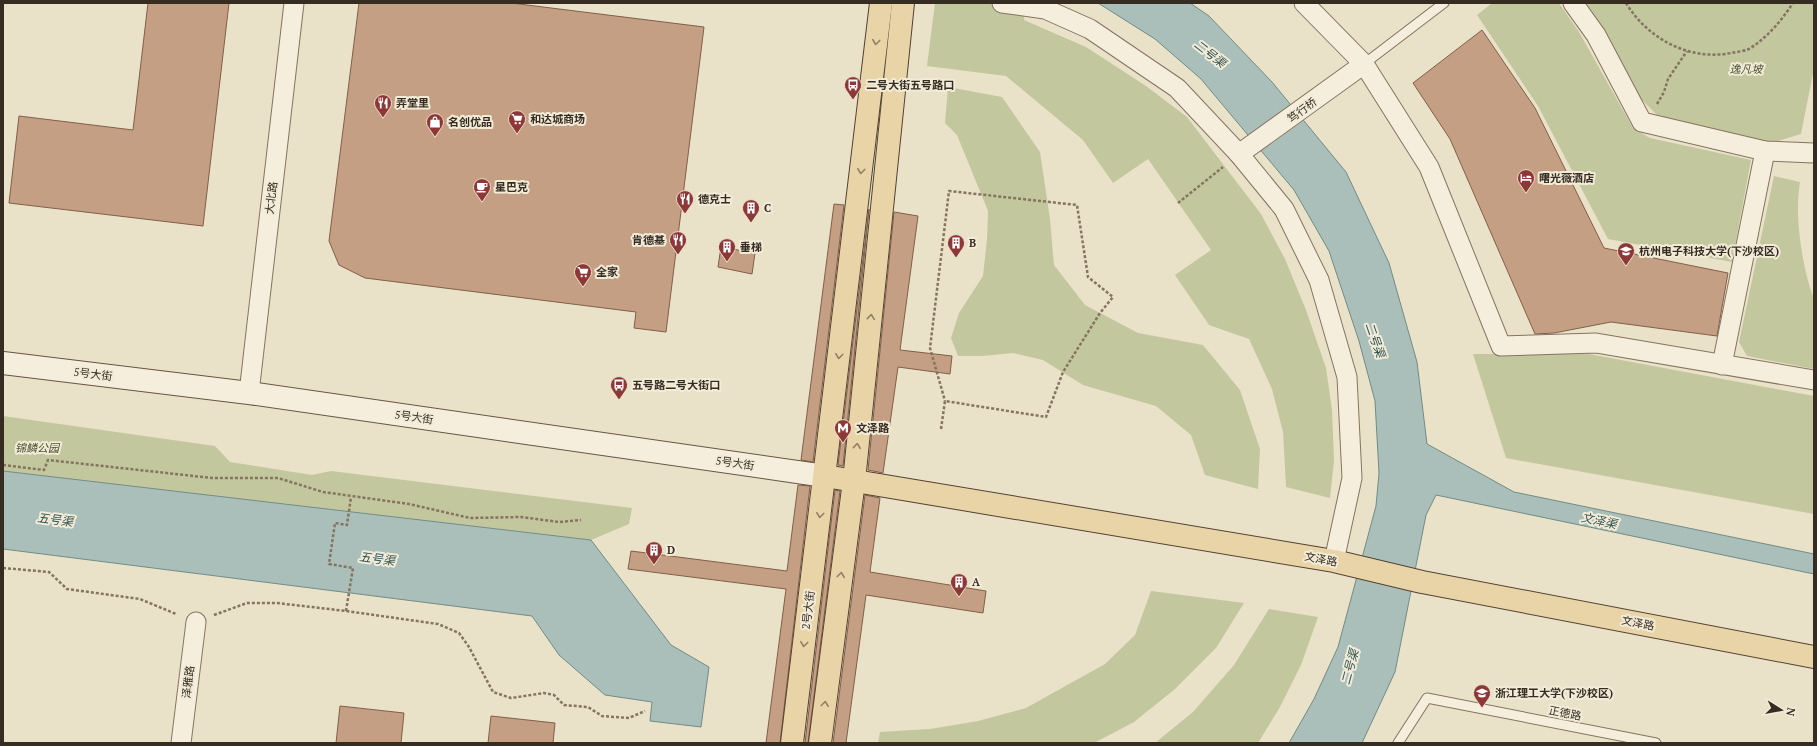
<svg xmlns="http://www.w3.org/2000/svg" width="1817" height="746" viewBox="0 0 1817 746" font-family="'PT Serif','Noto Sans SC',serif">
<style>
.green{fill:#c2c79e}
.water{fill:#aabfb9;stroke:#718c86}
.building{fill:#c49f84;stroke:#815f48}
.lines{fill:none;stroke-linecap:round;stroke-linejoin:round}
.lane-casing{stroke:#857460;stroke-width:11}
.street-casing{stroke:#857460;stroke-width:21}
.secondary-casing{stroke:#675543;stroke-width:24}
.primary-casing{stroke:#534233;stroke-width:24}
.path{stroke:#857460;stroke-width:2.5;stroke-dasharray:3 2;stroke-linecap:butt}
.lane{stroke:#f5eedc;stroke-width:9}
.street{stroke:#f5eedc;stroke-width:19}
.secondary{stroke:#f5eedc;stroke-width:22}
.primary{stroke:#e8d4a6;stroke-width:22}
.oneway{stroke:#908064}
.labels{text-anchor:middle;stroke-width:4;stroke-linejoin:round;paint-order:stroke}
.park-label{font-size:11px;font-style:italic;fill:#47512b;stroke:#f2ebd8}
.poi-label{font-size:11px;font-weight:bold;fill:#372c22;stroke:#f2ebd8;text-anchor:start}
.street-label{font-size:11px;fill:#372c22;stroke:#f2ebd8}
.water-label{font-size:12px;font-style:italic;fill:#335553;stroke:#f2ebd8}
</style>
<rect width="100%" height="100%" fill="#eae1c9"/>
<g class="green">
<path d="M935 3H1026L1024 20 1086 47 1146 86 1187 117 1261 214 1285 259 1306 310 1326 368 1332 410 1334 460 1330 498 1286 487 1283 432 1272 389 1249 339 1209 325 1175 275 1211 250 1148 159 1113 183 1083 140 1006 76 927 66Z"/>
<path d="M1492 3H1559L1579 32 1633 128 1650 138 1751 160 1732 262 1608 239 1538 106 1477 15Z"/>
<path d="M1586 3H1814V68L1801 134 1771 143 1661 119 1632 90 1608 38Z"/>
<path d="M948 87 1002 97 1040 152 1050 219 1054 265 1085 305 1138 333 1203 345 1240 390 1260 449 1258 489 1205 475 1191 435 1156 406 1083 385 1043 360 1013 353 982 356H958L951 338 959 313 983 276 987 239 988 211 957 135 945 123Z"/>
<path d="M1774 176 1800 182C1799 189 1798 197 1798 204 1797 228 1804 276 1814 298V369L1747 356 1739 342Z"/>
<path d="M1473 354H1589L1814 396V514L1506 458Z"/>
<path d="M3 416 215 446 230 462 312 475 331 471 632 508 629 524 591 540 3 471Z"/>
<path d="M1151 591 1244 603 1216 648 1175 689 1134 722 1094 743H878L880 732 930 729 978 721 1026 708 1105 664 1135 635Z"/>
<path d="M1269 609 1318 617 1301 665 1280 707 1258 743H1155L1193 712 1234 665Z"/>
</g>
<g class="water">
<path d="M1098 3H1190L1209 16 1272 82 1346 172 1389 263 1417 362 1427 444 1514 492 1814 554V574L1436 495 1426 515 1395 672 1362 743H1289L1314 699 1338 647 1376 506 1379 473 1375 401 1359 341 1329 251 1294 190 1201 79 1155 39Z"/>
<path d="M3 471 591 540 671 645 709 667 701 727 650 721 652 702 605 695 559 655 532 616 3 549Z"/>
</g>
<g class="building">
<path d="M148 3H229L203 226 9 203 19 116 133 130Z"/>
<path d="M359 3H511L704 27 666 332 634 328 636 312 365 278 339 265 329 241Z"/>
<path d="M1482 30 1535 108 1604 248 1728 273 1717 336 1611 322 1554 333 1535 334 1450 139 1413 83Z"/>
<path d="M834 204 844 205 813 462 801 460Z"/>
<path d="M869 209 843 466 838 465Z"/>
<path d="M894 212 918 216 900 350 952 356 950 374 898 367 883 473 868 470Z"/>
<path d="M721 247 755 253 752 274 718 267Z"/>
<path d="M798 485 810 486 780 743H766L786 589 628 569 631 551 787 571Z"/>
<path d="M835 490 840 491 808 743H805Z"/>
<path d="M865 495 880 498 870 572 986 591 983 613 866 595 846 743H833Z"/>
<path d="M340 706 404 713 401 743H336Z"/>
<path d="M491 716 555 723 553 743H488Z"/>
</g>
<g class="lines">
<g class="lane-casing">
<g id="lane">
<path d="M1364 64 1444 3"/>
<path d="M1398 743 1427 698 1656 743"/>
</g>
</g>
<g class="street-casing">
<g id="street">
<path d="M1002 3 1045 9 1090 29 1177 88 1239 154 1284 209 1319 280 1347 377 1352 478 1334 561"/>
<path d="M1304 3 1364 64 1429 167 1501 346 1596 343 1814 380"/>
<path d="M1573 3 1596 35 1642 122 1765 151 1814 153"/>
<path d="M1239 154 1364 64"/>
<path d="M1722 365 1765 151"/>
<path d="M249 393 294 3"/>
<path d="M181 743 196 622"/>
</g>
</g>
<g class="secondary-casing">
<path id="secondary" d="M3 363 249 393 825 476"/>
</g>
<g class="primary-casing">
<g id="primary">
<path d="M825 476 1334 561 1422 582 1814 657"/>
<path d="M792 743 881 3"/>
<path d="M820 743 854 481 903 3"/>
</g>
</g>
<g class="path">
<path d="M1626 3C1648 39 1689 61 1731 53 1737 52 1744 51 1749 49 1768 37 1781 21 1793 3"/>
<path d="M1657 104 1664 92 1668 79 1687 51"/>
<path d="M1178 203 1223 167"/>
<path d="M941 429 945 401 1046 417 1063 372 1100 313 1113 297 1088 277 1077 205 949 191 930 348 945 401"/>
<path d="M3 465 44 470 48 460 212 478H278L323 492 409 504 470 518 521 517 559 522 581 520"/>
<path d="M3 568 49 572 67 589 140 599 176 614"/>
<path d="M346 611 353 568 329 564 335 523 347 525 351 497"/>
<path d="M214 615 247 603H277L346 611 438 624 459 633 469 647 493 692 511 698 544 693 554 695 564 705 588 707 602 716 629 718 645 711"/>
</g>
<use href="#lane" class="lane"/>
<use href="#street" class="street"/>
<use href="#secondary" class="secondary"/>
<use href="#primary" class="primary"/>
</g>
<defs><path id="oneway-chevron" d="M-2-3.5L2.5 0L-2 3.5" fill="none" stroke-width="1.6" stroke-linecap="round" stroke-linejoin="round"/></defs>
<g class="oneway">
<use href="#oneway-chevron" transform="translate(876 42) rotate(97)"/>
<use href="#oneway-chevron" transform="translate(861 171) rotate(97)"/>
<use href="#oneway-chevron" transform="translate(871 317) rotate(-84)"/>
<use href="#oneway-chevron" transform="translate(839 356) rotate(97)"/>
<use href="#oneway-chevron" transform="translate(857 446) rotate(-84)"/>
<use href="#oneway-chevron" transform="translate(820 515) rotate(97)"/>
<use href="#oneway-chevron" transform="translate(841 575) rotate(-83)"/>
<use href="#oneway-chevron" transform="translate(804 644) rotate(97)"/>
<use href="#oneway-chevron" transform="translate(825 704) rotate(-83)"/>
</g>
<defs>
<g id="bus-pin" transform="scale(0.9)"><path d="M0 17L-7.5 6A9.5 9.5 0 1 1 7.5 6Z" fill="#8d3736" stroke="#f2ebd8"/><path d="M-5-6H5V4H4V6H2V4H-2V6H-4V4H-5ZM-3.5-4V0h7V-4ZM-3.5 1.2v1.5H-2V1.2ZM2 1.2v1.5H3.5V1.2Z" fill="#fff"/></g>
<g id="restaurant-pin" transform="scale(0.9)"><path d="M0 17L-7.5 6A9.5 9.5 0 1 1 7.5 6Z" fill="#8d3736" stroke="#f2ebd8"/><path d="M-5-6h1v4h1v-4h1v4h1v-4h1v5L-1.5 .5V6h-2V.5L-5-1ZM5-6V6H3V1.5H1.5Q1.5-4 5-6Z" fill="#fff"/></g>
<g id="supermarket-pin" transform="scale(0.9)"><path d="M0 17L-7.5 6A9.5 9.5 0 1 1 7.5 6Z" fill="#8d3736" stroke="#f2ebd8"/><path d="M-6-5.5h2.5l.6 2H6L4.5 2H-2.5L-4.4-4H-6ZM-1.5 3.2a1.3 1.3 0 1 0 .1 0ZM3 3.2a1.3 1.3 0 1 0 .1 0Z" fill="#fff"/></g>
<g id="shop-pin" transform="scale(0.9)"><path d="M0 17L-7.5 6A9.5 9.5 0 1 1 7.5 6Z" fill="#8d3736" stroke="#f2ebd8"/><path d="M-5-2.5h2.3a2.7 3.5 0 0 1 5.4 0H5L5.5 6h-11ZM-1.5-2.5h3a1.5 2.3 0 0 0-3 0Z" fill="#fff"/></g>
<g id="hotel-pin" transform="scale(0.9)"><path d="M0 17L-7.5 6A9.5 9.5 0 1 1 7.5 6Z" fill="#8d3736" stroke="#f2ebd8"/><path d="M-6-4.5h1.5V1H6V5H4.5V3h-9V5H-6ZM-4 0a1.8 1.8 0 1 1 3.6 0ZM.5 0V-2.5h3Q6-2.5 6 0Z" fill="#fff"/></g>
<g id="cafe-pin" transform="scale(0.9)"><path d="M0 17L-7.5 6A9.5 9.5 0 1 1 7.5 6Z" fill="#8d3736" stroke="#f2ebd8"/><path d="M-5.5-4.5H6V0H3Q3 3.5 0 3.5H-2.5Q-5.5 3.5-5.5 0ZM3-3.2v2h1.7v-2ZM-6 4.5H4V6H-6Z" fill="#fff"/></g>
<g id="building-pin" transform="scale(0.9)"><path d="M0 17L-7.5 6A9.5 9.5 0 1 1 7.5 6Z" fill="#8d3736" stroke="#f2ebd8"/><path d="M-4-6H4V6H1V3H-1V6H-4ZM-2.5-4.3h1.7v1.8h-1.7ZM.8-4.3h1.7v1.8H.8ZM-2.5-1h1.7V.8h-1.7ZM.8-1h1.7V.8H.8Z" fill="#fff"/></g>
<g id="university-pin" transform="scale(0.9)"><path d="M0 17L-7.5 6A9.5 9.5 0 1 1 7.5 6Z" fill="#8d3736" stroke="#f2ebd8"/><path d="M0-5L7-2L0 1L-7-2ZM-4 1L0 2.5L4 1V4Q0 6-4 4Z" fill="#fff"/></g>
<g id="metro-pin" transform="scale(0.9)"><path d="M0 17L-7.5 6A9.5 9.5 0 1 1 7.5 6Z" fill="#8d3736" stroke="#f2ebd8"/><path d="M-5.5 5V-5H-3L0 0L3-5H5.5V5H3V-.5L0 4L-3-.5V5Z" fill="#fff"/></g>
</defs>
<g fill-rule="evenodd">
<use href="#bus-pin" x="853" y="85"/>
<use href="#restaurant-pin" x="383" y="103"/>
<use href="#supermarket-pin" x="517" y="119"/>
<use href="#shop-pin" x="435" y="122"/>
<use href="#hotel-pin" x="1526" y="178"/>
<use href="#cafe-pin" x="482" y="187"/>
<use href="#restaurant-pin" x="685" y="199"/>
<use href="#building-pin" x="751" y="208"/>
<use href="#restaurant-pin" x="678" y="240"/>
<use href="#building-pin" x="956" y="243"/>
<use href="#building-pin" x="727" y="247"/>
<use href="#university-pin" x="1626" y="251"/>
<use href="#supermarket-pin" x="583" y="272"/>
<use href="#bus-pin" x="619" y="385"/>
<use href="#metro-pin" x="843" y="428"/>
<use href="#building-pin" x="654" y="550"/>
<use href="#building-pin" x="959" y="582"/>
<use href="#university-pin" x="1482" y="693"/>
</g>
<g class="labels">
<g class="park-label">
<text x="1746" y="73">逸凡坡</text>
<text x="37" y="452">锦鳞公园</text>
</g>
<g class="poi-label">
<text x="866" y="89">二号大街五号路口</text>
<text x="396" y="107">弄堂里</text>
<text x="530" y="123">和达城商场</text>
<text x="448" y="126">名创优品</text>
<text x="1539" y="182">曙光薇酒店</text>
<text x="495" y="191">星巴克</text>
<text x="698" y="203">德克士</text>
<text x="764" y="212">C</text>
<text x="665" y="244" text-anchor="end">肯德基</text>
<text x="969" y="247">B</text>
<text x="740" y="251">垂梯</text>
<text x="1639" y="255">杭州电子科技大学(下沙校区)</text>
<text x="596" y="276">全家</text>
<text x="632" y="389">五号路二号大街口</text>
<text x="856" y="432">文泽路</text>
<text x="667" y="554">D</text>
<text x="972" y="586">A</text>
<text x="1495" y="697">浙江理工大学(下沙校区)</text>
</g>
<g class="street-label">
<text transform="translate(1302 110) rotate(-36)" y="4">笃行桥</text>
<text transform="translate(271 198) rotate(-83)" y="4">大北路</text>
<text transform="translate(93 374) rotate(7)" y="4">5号大街</text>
<text transform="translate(414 417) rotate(8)" y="4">5号大街</text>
<text transform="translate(735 463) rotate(8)" y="4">5号大街</text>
<text transform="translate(1321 559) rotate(11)" y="4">文泽路</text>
<text transform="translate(808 610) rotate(-83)" y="4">2号大街</text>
<text transform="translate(1638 623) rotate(11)" y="4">文泽路</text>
<text transform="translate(188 682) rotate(-83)" y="4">泽雅路</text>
<text transform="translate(1565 713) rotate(11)" y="4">正德路</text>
</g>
<g class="water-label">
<text transform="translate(1210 54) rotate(38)" y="4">二号渠</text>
<text transform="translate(1375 340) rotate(71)" y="4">二号渠</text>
<text transform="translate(55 520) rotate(7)" y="4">五号渠</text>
<text transform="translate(1599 521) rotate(12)" y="4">文泽渠</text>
<text transform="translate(377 559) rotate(7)" y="4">五号渠</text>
<text transform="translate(1350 667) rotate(-75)" y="4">二号渠</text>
</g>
</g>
<rect width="1817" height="746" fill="none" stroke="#372c22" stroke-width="8"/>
<g transform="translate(1781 710) rotate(101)" stroke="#f2ebd8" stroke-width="3" paint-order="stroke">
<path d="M0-3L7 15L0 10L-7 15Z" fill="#372c22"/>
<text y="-6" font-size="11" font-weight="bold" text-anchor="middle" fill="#372c22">N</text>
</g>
</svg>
